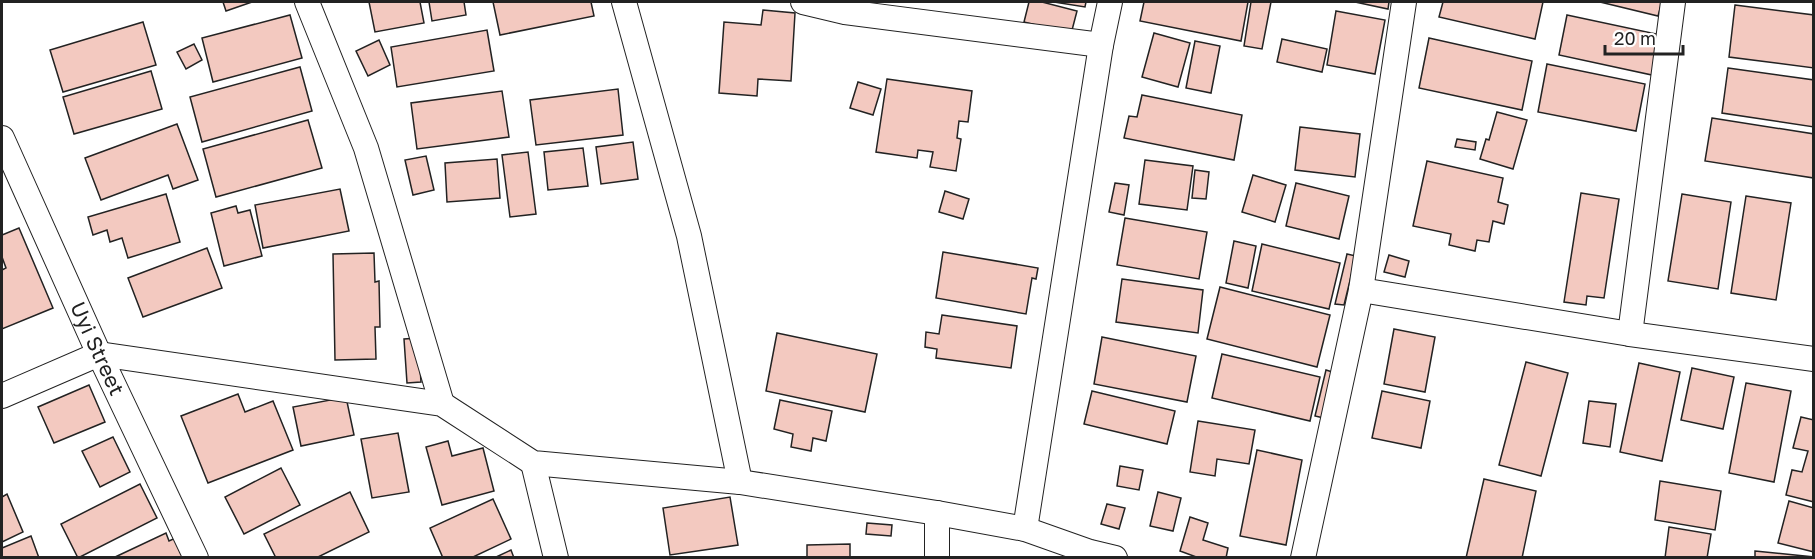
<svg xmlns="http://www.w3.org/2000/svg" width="1815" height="559" viewBox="0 0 1815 559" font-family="'Golos Text',sans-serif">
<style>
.building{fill:#f3c9c0;stroke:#222;stroke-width:1.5}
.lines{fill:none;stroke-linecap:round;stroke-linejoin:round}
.street-casing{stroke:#222;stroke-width:26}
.street{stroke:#fff;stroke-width:24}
.labels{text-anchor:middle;stroke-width:4.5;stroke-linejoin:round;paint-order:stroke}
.street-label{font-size:21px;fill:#222;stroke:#fff}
</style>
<rect width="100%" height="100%" fill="#fff"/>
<g class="building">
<path d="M223 2H252L226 11Z"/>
<path d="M369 2H420L424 23 375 32Z"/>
<path d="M429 2H464L466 15 432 21Z"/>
<path d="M493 2H591L594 16 500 35Z"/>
<path d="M1029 2H1042L1077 11 1071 34 1024 22Z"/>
<path d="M1054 2H1086L1085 7Z"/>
<path d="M1144 2H1248L1241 41 1140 21Z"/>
<path d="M1251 2H1271L1262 49 1244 46Z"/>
<path d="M1355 2H1389L1388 9Z"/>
<path d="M1443 2H1543L1535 39 1439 17Z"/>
<path d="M1600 2H1662L1658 16Z"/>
<path d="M1735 5 1814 15V68L1729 57Z"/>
<path d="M763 10 795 13 791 81 758 79 757 96 719 93 724 22 761 25Z"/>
<path d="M1336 11 1385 20 1375 74 1327 65Z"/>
<path d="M290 15 302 58 213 82 202 38Z"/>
<path d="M1567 15 1661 35 1652 75 1559 55Z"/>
<path d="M143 22 156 65 63 92 50 50Z"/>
<path d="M487 30 494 71 397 87 391 47Z"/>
<path d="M1154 33 1190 43 1178 87 1142 77Z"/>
<path d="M1429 38 1532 61 1522 110 1419 88Z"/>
<path d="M1282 39 1327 49 1322 72 1277 62Z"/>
<path d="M379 40 390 65 368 76 356 51Z"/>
<path d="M1195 41 1220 46 1211 93 1186 88Z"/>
<path d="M194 44 202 60 186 69 177 52Z"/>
<path d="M1547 64 1645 84 1636 131 1538 112Z"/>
<path d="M300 67 312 111 202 142 190 97Z"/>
<path d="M1728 68 1814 80V127L1722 113Z"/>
<path d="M151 71 162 109 74 134 63 97Z"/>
<path d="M887 79 972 91 968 122 959 121 957 138 961 139 956 171 930 167 933 152 918 150 917 158 876 152Z"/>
<path d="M858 82 881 89 873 115 850 108Z"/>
<path d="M618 89 623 135 536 145 530 100Z"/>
<path d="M502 91 509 137 417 149 411 103Z"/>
<path d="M1142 95 1242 115 1234 160 1124 138 1129 116 1137 117Z"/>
<path d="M1497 112 1527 120 1513 169 1480 159 1486 139 1489 140Z"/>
<path d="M1712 118 1814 134V178L1705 161Z"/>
<path d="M308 120 322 168 216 197 203 149Z"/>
<path d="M177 124 198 180 173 189 168 175 101 200 85 158Z"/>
<path d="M1300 127 1360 134 1355 177 1295 170Z"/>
<path d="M1457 139 1476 142 1475 150 1455 147Z"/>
<path d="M633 142 638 179 601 184 596 147Z"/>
<path d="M583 148 588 186 548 190 544 152Z"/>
<path d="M528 152 536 214 510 217 502 155Z"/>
<path d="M426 156 434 190 413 195 405 160Z"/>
<path d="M497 159 500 198 447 202 445 163Z"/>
<path d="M1145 160 1193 166 1187 210 1139 204Z"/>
<path d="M1427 161 1503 178 1498 202 1508 205 1504 224 1493 221 1489 242 1477 240 1475 251 1449 245 1451 234 1413 226Z"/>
<path d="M1195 170 1209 172 1206 199 1192 198Z"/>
<path d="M1253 175 1286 185 1275 222 1242 212Z"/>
<path d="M1115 183 1129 185 1124 215 1109 212Z"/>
<path d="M1296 183 1349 196 1339 239 1286 226Z"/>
<path d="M340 189 349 231 263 248 255 205Z"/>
<path d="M945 191 969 199 963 219 939 212Z"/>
<path d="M1581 193 1619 199 1604 298 1587 296 1586 305 1564 302Z"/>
<path d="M166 194 180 242 128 258 122 238 110 242 107 230 93 235 88 217Z"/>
<path d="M1682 194 1731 202 1718 289 1668 281Z"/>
<path d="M1746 196 1791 203 1776 300 1731 293Z"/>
<path d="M236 206 238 213 250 210 262 256 224 266 211 213Z"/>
<path d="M1125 218 1207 232 1199 279 1117 265Z"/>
<path d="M19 228 53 308 2 329V270L6 268 2 257V235Z"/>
<path d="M1234 241 1256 246 1248 288 1226 283Z"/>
<path d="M1262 244 1340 263 1329 309 1252 291Z"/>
<path d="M207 248 222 288 143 317 128 278Z"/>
<path d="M943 252 1038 268 1036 279 1032 278 1026 314 936 298Z"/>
<path d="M374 253 375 282 379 281 380 327H375L376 359 335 360 333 254Z"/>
<path d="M1347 254 1356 256 1344 305 1335 304Z"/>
<path d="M1389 255 1409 261 1405 277 1384 272Z"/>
<path d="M1122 279 1203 290 1198 333 1116 322Z"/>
<path d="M1220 287 1330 315 1317 367 1207 339Z"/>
<path d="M942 315 1017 326 1011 368 936 358 937 349 925 347 926 332 939 334Z"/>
<path d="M1394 329 1435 337 1425 392 1384 384Z"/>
<path d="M777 333 877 354 865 412 766 391Z"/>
<path d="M1102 337 1196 356 1187 402 1094 384Z"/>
<path d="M418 338 421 382 407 383 404 339Z"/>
<path d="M1222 354 1320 377 1310 421 1212 398Z"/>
<path d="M1526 362 1568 373 1541 476 1499 465Z"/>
<path d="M1639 363 1680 372 1662 461 1620 452Z"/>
<path d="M1692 368 1734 377 1723 429 1681 420Z"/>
<path d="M1326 370 1339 374 1328 419 1315 416Z"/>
<path d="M1746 383 1791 391 1774 482 1729 473Z"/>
<path d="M89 385 105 422 54 443 38 407Z"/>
<path d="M1092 391 1175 411 1167 444 1084 424Z"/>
<path d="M1382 391 1430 401 1421 448 1372 438Z"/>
<path d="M238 394 245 412 273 401 293 450 208 483 181 416Z"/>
<path d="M346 397 354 435 301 446 293 407Z"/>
<path d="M780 400 832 411 826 441 813 438 811 451 791 447 793 434 774 429Z"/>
<path d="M1589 401 1616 404 1610 447 1583 443Z"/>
<path d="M1801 417 1814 420V502L1786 495 1792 470 1802 472 1808 451 1793 448Z"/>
<path d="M1198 421 1255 430 1249 464 1217 459 1215 476 1190 472Z"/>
<path d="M398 433 409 492 372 498 361 439Z"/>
<path d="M113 437 130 472 100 487 82 451Z"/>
<path d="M448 441 452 456 483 448 494 491 442 505 426 447Z"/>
<path d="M1257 450 1302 460 1286 545 1240 536Z"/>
<path d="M1120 466 1143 470 1139 490 1117 486Z"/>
<path d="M281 468 300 505 244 534 225 497Z"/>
<path d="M1484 479 1536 491 1522 558H1466Z"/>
<path d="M1660 481 1721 491 1715 530 1655 520Z"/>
<path d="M140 484 157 518 78 558 61 524Z"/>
<path d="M350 492 369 532 316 558H276L264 534Z"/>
<path d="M1158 492 1181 498 1173 531 1150 526Z"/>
<path d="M7 494 23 532 2 542V497Z"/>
<path d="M730 497 738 545 670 555 663 508Z"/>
<path d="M493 499 511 539 471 558H443L430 528Z"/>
<path d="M1789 501 1814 508V552L1778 543Z"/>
<path d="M1107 504 1125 508 1119 529 1101 524Z"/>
<path d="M1190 517 1208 523 1203 540 1228 548 1226 558H1199L1180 551Z"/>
<path d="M867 523 892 525 891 536 866 534Z"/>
<path d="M1669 527 1711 534 1707 558H1665Z"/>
<path d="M166 533 169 541 180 536 190 558H113Z"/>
<path d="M31 536 39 558H2V548Z"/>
<path d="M850 544V558H807V545Z"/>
<path d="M511 550 514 558H494Z"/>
<path d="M1755 551 1814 557V558H1755Z"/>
</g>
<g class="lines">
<g class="street-casing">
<g id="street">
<path d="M307 2 366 148 442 404"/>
<path d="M624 2 689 236 740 482"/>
<path d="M803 2 845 12 1101 45"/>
<path id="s1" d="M2 138 99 354 196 558"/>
<path d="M1361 290 1630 334 1814 359"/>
<path d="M1630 334 1673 2"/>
<path d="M2 396 99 354 442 404 533 463 740 482 937 513 1025 529 1090 552 1115 558"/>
<path d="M533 463 556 558"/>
<path d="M937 513V558"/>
<path d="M1025 529 1101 45 1110 2"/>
<path d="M1303 558 1361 290 1404 2"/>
</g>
</g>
<use href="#street" class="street"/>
</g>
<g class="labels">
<g class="street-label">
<text dy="7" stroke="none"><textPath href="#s1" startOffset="231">Uyi Street</textPath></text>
</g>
</g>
<rect width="1815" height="559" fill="none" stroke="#222222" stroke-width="6"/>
<path d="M1605 45v9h78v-9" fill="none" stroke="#222222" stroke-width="3"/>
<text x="1614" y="45" font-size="18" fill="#222222" stroke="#ffffff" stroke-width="4.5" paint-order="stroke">20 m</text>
</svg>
